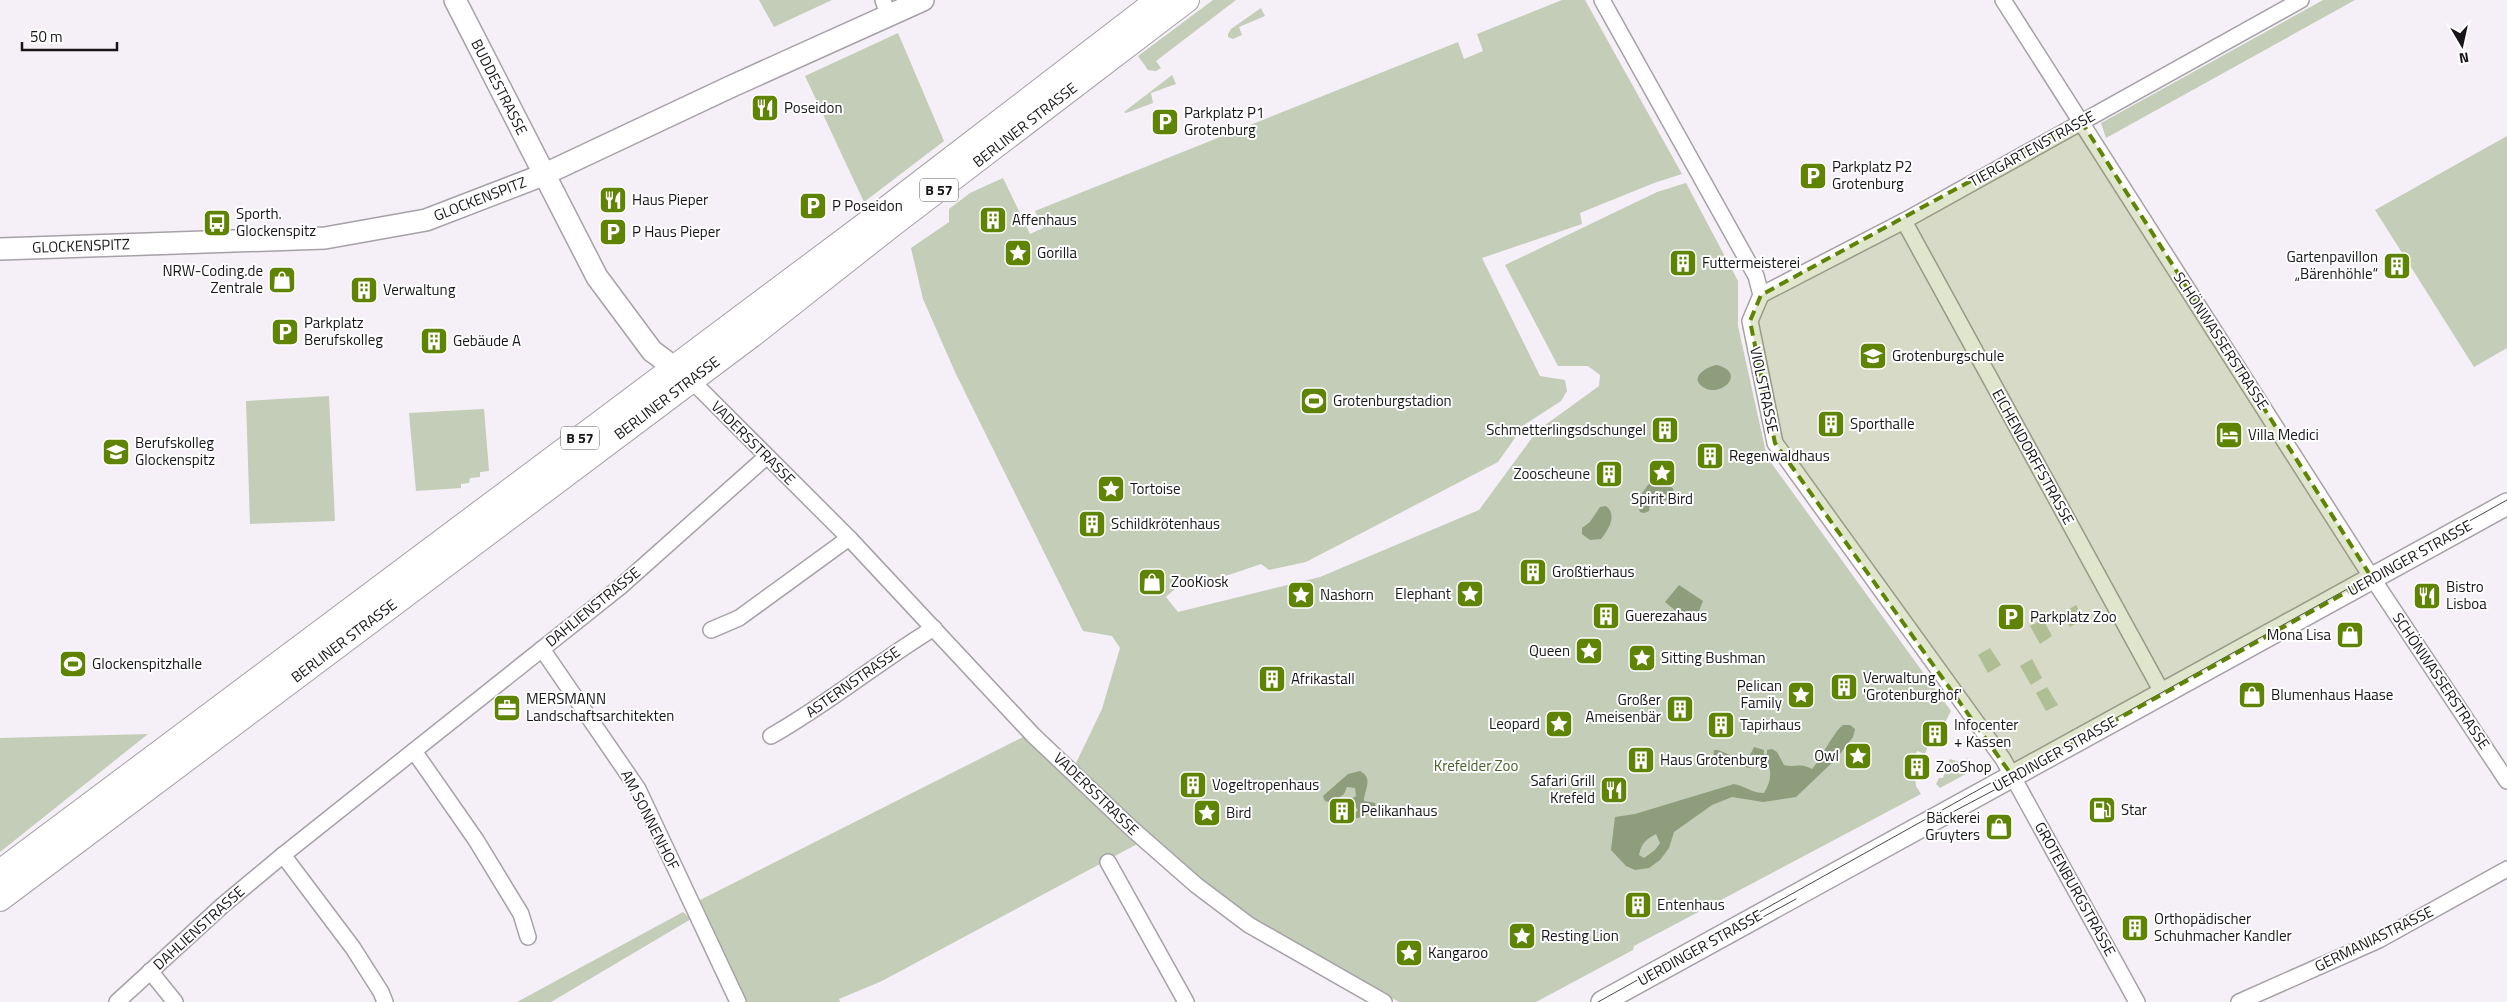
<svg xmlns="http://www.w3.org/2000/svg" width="2507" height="1002" viewBox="0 0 2507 1002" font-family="'Titillium Web',sans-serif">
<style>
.green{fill:#c3cdb7}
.water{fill:#8e9d7b;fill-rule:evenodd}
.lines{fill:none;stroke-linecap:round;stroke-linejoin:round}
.minor-casing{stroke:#a6a1a7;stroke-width:18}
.secondary-casing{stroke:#a6a1a7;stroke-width:24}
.primary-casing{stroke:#a6a1a7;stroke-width:26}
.minor{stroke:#fff;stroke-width:15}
.secondary{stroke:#fff;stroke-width:21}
.primary{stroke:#fff;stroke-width:24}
.tram{stroke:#484549;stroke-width:1}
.marked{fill:#5f8403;fill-opacity:0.2;stroke:#5f8403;stroke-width:4;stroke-dasharray:10 6;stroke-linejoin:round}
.labels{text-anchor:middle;stroke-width:4;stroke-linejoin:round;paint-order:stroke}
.shield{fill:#fff;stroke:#5d5b5d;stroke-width:1}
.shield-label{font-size:14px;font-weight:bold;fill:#171518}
.street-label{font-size:15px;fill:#171518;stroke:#fff}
.poi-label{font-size:15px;fill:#171518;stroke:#fff;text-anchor:start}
.park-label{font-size:15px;fill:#4b5f2a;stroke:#fff}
</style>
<rect width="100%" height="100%" fill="#f5f0f7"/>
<g class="green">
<path d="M759 0H832L774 27Z"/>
<path d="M1213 0H1236L1156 61 1161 68 1156 71 1148 70 1138 56Z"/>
<path d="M1562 0H1585L1682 174 1654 183 1580 213 1582 224 1482 258 1540 376 1565 380 1567 391 1561 401 1524 425 1498 462 1306 562 1269 570 1261 564C1239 571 1208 585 1186 579L1166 597 1178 612 1320 577 1479 510 1537 431 1599 386 1600 375 1588 366H1558L1505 265 1657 192 1686 183 1738 281V326L1767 457 1951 711 1940 732 1927 727 1924 736 1931 738 1925 754 1917 751 1909 774 1915 776 1916 786 1921 794 1634 946 1633 950 1536 1002H1399L1257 922 1159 845 1075 765 1102 709 1120 648 1112 636 1083 631 955 372 923 299 911 248 949 222V209L970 193 1003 178 1030 234 1043 228 1035 211 1458 42 1464 59 1483 51 1477 34Z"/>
<path d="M2323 0H2355L2106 138 2101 123Z"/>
<path d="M1261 8 1265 16 1239 27 1242 35 1233 39 1228 37V34L1231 29Z"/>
<path d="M898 33 944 141 864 202 805 76Z"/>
<path d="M1172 75 1176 84 1151 93 1153 103 1126 113 1124 112Z"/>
<path d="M2507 136V348L2474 367 2375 210Z"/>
<path d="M329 396 335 521 250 524 246 401Z"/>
<path d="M484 409 489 471 480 472V477L470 478 469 483 461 484V488L416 491 409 413Z"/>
<path d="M2076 605 2084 619 2070 627 2062 613Z"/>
<path d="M2043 619 2052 636 2040 644 2030 626Z"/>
<path d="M1990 648 2001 665 1988 673 1978 655Z"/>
<path d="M2032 659 2042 678 2031 685 2020 666Z"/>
<path d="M2047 687 2058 705 2046 711 2036 693Z"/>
<path d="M148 734 0 852V738Z"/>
<path d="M1029 734 1141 842 882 981 839 999 840 1002H746L700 900Z"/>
<path d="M1967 758 1975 769 1940 788 1936 784 1939 778H1943L1950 759 1962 763Z"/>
<path d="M683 912 691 919 551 1002H517Z"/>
</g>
<g class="water">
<path d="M1717 365C1748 373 1720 399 1703 387 1688 377 1708 366 1717 365Z"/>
<path d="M1656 481 1673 488 1674 498 1671 501 1655 499 1650 504 1649 511 1644 513 1640 512 1636 502 1650 482Z"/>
<path d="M1606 506C1618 515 1608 530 1601 539L1590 540 1582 534V528L1590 522 1600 507Z"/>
<path d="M1679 585 1703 601 1697 616 1688 621 1665 602Z"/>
<path d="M1843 725H1850L1855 729 1853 737 1836 759 1796 797 1763 802 1732 797 1712 805 1674 832 1669 848 1660 860 1649 868 1635 870 1626 866 1611 850 1615 817 1635 814 1734 784C1745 786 1752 793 1764 793 1770 783 1773 773 1767 762L1758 761 1750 768 1713 761 1714 750H1718L1739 759 1749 757 1754 747 1764 750V755L1767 754V750L1772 749 1777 752 1784 765C1796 768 1799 762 1812 769 1821 759 1834 731 1843 725ZM1656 834 1660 843 1655 850 1644 858 1639 855C1641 844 1646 839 1656 834Z"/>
<path d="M1360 771C1374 778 1364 791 1364 801L1375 803C1378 815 1363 816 1354 819L1352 816 1358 810 1350 800 1356 796 1355 788 1347 787 1344 794 1332 803 1325 801 1323 796 1348 774Z"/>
</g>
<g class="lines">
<g class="minor-casing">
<g id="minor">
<path d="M883 0 888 15"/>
<path d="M1602 0 1756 276 1761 295 1750 321 1775 443 2003 759 2137 1002"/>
<path d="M2003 0 2363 564 2507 781"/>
<path d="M1904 221 2163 694"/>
<path d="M1761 295 1904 221 2301 0"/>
<path d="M691 380 849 538 1033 735 1131 828 1196 885 1249 925 1384 1002"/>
<path d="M711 630 739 618 849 538"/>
<path d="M542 649 638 789 738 1002"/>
<path d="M771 736C828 704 878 662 934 628"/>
<path d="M414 751 476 840 521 914 528 937"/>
<path d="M283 855 353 948 381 992 385 1002"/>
<path d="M1108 862 1186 1002"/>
<path d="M150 971 175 1002"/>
<path d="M117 1002 223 905 283 855 620 587 766 457"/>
<path d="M2239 1002 2379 940 2507 869"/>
</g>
</g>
<g class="secondary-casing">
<g id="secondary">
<path d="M455 0 597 277 652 351 687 377"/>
<path d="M0 249 325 238 426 220 543 175 730 87 923 0"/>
<path d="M1602 1002 2507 504"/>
</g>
</g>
<g class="primary-casing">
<g id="primary">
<path d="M0 872 882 212 1158 0"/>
<path d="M0 899 752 335 893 224 1187 0"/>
</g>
</g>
<use href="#minor" class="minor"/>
<use href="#secondary" class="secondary"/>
<use href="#primary" class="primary"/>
<g class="tram">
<path d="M1949 814 2017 778"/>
<path d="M1752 923 1796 899"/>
<path d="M1598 1002 1996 780 2046 757 2507 500"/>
</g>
</g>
<path class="marked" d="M2081 121 2372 578 2013 777 1775 443 1750 321 1761 295Z"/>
<defs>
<g id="restaurant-square" transform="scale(1.4375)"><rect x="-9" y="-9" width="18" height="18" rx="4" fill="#5f8403" stroke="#fff"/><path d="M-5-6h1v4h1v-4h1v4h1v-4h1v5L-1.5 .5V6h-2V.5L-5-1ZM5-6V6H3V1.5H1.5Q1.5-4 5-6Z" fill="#fff"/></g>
<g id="parking-square" transform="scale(1.4375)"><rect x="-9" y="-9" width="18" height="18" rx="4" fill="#5f8403" stroke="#fff"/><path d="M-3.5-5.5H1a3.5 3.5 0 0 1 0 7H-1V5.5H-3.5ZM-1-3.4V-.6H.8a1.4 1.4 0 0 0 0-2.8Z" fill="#fff"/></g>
<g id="building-square" transform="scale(1.4375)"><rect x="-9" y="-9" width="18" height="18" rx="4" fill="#5f8403" stroke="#fff"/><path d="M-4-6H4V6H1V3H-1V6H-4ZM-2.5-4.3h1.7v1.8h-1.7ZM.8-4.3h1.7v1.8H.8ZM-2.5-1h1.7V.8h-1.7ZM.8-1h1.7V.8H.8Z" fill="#fff"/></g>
<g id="bus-square" transform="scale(1.4375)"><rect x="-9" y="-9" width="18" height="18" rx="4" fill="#5f8403" stroke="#fff"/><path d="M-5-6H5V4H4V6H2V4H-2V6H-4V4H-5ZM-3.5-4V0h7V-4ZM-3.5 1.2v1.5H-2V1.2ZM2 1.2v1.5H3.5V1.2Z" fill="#fff"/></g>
<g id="sight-square" transform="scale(1.4375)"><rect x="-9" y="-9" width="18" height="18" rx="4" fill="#5f8403" stroke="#fff"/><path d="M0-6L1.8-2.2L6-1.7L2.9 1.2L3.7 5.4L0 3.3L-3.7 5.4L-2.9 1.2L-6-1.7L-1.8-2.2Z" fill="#fff"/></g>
<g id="shop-square" transform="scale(1.4375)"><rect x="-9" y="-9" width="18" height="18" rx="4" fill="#5f8403" stroke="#fff"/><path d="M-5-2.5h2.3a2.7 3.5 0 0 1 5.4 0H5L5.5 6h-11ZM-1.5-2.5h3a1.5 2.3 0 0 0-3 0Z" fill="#fff"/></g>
<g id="school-square" transform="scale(1.4375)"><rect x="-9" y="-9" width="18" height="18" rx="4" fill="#5f8403" stroke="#fff"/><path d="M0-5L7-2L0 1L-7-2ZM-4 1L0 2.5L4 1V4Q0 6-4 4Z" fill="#fff"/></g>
<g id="stadium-square" transform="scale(1.4375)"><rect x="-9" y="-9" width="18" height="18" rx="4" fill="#5f8403" stroke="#fff"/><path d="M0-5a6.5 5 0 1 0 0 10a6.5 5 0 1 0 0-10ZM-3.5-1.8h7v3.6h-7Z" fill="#fff"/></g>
<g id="hotel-square" transform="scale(1.4375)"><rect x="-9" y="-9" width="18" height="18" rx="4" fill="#5f8403" stroke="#fff"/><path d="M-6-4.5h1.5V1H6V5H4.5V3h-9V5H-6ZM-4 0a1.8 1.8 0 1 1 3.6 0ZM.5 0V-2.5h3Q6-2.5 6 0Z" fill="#fff"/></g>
<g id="office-square" transform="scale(1.4375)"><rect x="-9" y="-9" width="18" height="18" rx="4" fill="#5f8403" stroke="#fff"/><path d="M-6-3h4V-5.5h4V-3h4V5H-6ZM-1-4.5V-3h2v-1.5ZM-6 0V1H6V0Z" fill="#fff"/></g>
<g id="fuel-square" transform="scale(1.4375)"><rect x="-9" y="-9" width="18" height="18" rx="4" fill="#5f8403" stroke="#fff"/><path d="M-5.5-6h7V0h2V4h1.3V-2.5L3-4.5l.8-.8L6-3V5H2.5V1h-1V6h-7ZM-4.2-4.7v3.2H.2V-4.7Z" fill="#fff"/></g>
</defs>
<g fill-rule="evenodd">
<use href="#restaurant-square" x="765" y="108"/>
<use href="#parking-square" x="1165" y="122"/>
<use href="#parking-square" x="1813" y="176"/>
<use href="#restaurant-square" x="613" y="200"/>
<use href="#parking-square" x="813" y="206"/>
<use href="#building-square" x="993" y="220"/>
<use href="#bus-square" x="217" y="223"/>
<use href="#parking-square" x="613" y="232"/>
<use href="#sight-square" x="1018" y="253"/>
<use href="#building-square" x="1683" y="263"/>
<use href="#building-square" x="2397" y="266"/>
<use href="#shop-square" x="282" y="280"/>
<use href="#building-square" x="364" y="290"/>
<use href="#parking-square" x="285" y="332"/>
<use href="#building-square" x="434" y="341"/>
<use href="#school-square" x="1873" y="356"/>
<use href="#stadium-square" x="1314" y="401"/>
<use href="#building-square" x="1831" y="424"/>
<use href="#building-square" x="1665" y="430"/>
<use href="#hotel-square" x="2229" y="435"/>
<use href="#school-square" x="116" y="452"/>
<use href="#building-square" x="1710" y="456"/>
<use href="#sight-square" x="1662" y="473"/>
<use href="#building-square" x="1609" y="474"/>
<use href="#sight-square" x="1111" y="489"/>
<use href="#building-square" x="1092" y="524"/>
<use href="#building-square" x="1533" y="572"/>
<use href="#shop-square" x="1152" y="582"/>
<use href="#sight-square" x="1470" y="594"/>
<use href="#sight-square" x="1301" y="595"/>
<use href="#restaurant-square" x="2427" y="596"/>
<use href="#building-square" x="1606" y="616"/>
<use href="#parking-square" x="2011" y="617"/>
<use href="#shop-square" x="2350" y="635"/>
<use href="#sight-square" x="1589" y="651"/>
<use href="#sight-square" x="1642" y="658"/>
<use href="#stadium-square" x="73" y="664"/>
<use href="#building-square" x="1272" y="679"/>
<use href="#building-square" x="1844" y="687"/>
<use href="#sight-square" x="1801" y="695"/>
<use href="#shop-square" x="2252" y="695"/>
<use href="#office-square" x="507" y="708"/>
<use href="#building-square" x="1680" y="709"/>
<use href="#sight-square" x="1559" y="724"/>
<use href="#building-square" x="1721" y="725"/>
<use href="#building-square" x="1935" y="734"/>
<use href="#sight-square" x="1858" y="756"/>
<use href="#building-square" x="1641" y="760"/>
<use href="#building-square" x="1917" y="767"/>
<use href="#building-square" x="1193" y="785"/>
<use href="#restaurant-square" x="1614" y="790"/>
<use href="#fuel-square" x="2102" y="810"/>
<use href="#building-square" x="1342" y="811"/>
<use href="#sight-square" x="1207" y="813"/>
<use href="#shop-square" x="1999" y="827"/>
<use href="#building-square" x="1638" y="905"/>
<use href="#building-square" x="2135" y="928"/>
<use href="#sight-square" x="1522" y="936"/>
<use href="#sight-square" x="1409" y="953"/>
</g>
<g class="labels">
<g class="shield">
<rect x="920" y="178.5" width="38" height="23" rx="4"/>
<rect x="561" y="426.5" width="38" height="23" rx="4"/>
</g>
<g class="shield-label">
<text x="939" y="195">B 57</text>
<text x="580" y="443">B 57</text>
</g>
<g class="street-label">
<text transform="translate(499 87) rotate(63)" y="5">BUDDESTRASSE</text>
<text transform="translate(1025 125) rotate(-38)" y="5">BERLINER STRASSE</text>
<text transform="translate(2032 149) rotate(-29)" y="5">TIERGARTENSTRASSE</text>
<text transform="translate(480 199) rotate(-21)" y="5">GLOCKENSPITZ</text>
<text transform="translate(81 246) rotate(-2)" y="5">GLOCKENSPITZ</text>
<text transform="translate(2221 341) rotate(57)" y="5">SCHÖNWASSERSTRASSE</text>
<text transform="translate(1764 390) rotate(78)" y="5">VIOLSTRASSE</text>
<text transform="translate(667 398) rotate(-37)" y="5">BERLINER STRASSE</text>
<text transform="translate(753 443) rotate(45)" y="5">VADERSSTRASSE</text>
<text transform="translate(2033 457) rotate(61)" y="5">EICHENDORFFSTRASSE</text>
<text transform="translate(2410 558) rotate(-29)" y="5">UERDINGER STRASSE</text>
<text transform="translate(593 607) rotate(-39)" y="5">DAHLIENSTRASSE</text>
<text transform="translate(344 641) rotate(-37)" y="5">BERLINER STRASSE</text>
<text transform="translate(2441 681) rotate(56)" y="5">SCHÖNWASSERSTRASSE</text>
<text transform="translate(853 682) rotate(-35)" y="5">ASTERNSTRASSE</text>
<text transform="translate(2055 754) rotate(-29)" y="5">UERDINGER STRASSE</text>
<text transform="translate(1096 794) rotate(44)" y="5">VADERSSTRASSE</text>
<text transform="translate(650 820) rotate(63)" y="5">AM SONNENHOF</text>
<text transform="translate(2075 889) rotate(61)" y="5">GROTENBURGSTRASSE</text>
<text transform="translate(199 928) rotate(-42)" y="5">DAHLIENSTRASSE</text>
<text transform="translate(2374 939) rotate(-26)" y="5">GERMANIASTRASSE</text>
<text transform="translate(1700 948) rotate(-29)" y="5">UERDINGER STRASSE</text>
</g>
<g class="poi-label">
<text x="784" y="113">Poseidon</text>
<text x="1184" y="118">Parkplatz P1<tspan x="1184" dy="17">Grotenburg</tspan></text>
<text x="1832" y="172">Parkplatz P2<tspan x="1832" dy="17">Grotenburg</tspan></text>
<text x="632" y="205">Haus Pieper</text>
<text x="832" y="211">P Poseidon</text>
<text x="236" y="219">Sporth.<tspan x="236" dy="17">Glockenspitz</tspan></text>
<text x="1012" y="225">Affenhaus</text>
<text x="632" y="237">P Haus Pieper</text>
<text x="1037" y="258">Gorilla</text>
<text x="2378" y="262" text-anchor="end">Gartenpavillon<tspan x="2378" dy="17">„Bärenhöhle“</tspan></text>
<text x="1702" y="268">Futtermeisterei</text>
<text x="263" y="276" text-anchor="end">NRW-Coding.de<tspan x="263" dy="17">Zentrale</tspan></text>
<text x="383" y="295">Verwaltung</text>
<text x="304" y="328">Parkplatz<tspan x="304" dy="17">Berufskolleg</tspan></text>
<text x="453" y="346">Gebäude A</text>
<text x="1892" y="361">Grotenburgschule</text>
<text x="1333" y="406">Grotenburgstadion</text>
<text x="1850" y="429">Sporthalle</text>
<text x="1646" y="435" text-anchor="end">Schmetterlingsdschungel</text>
<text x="2248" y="440">Villa Medici</text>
<text x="135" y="448">Berufskolleg<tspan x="135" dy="17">Glockenspitz</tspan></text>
<text x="1729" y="461">Regenwaldhaus</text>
<text x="1590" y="479" text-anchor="end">Zooscheune</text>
<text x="1130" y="494">Tortoise</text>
<text x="1662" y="504" text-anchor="middle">Spirit Bird</text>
<text x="1111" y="529">Schildkrötenhaus</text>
<text x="1552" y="577">Großtierhaus</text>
<text x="1171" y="587">ZooKiosk</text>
<text x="2446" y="592">Bistro<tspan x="2446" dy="17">Lisboa</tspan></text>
<text x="1451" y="599" text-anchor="end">Elephant</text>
<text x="1320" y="600">Nashorn</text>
<text x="1625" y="621">Guerezahaus</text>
<text x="2030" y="622">Parkplatz Zoo</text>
<text x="2331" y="640" text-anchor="end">Mona Lisa</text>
<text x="1570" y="656" text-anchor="end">Queen</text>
<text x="1661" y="663">Sitting Bushman</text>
<text x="92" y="669">Glockenspitzhalle</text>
<text x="1863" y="683">Verwaltung<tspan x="1863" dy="17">'Grotenburghof'</tspan></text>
<text x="1291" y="684">Afrikastall</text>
<text x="1782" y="691" text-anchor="end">Pelican<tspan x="1782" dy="17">Family</tspan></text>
<text x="2271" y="700">Blumenhaus Haase</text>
<text x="526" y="704">MERSMANN<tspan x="526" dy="17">Landschaftsarchitekten</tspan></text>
<text x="1661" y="705" text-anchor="end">Großer<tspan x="1661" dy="17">Ameisenbär</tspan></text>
<text x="1540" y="729" text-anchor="end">Leopard</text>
<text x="1740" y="730">Tapirhaus</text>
<text x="1954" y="730">Infocenter<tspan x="1954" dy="17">+ Kassen</tspan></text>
<text x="1839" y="761" text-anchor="end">Owl</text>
<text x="1660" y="765">Haus Grotenburg</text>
<text x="1936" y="772">ZooShop</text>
<text x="1595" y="786" text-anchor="end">Safari Grill<tspan x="1595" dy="17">Krefeld</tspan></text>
<text x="1212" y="790">Vogeltropenhaus</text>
<text x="2121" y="815">Star</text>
<text x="1361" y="816">Pelikanhaus</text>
<text x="1226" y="818">Bird</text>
<text x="1980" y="823" text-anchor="end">Bäckerei<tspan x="1980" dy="17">Gruyters</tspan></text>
<text x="1657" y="910">Entenhaus</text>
<text x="2154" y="924">Orthopädischer<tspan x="2154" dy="17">Schuhmacher Kandler</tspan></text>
<text x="1541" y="941">Resting Lion</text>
<text x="1428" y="958">Kangaroo</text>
</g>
<g class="park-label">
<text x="1476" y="771">Krefelder Zoo</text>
</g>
</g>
<g transform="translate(2462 45) rotate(171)" stroke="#ffffff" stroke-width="4" paint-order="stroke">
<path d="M0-4L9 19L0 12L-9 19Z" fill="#171518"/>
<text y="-8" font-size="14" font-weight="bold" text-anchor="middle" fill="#171518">N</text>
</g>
<path d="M22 42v8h95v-8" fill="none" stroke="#171518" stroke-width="2.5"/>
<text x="30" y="42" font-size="15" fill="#171518" stroke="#ffffff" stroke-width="4" paint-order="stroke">50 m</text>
</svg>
